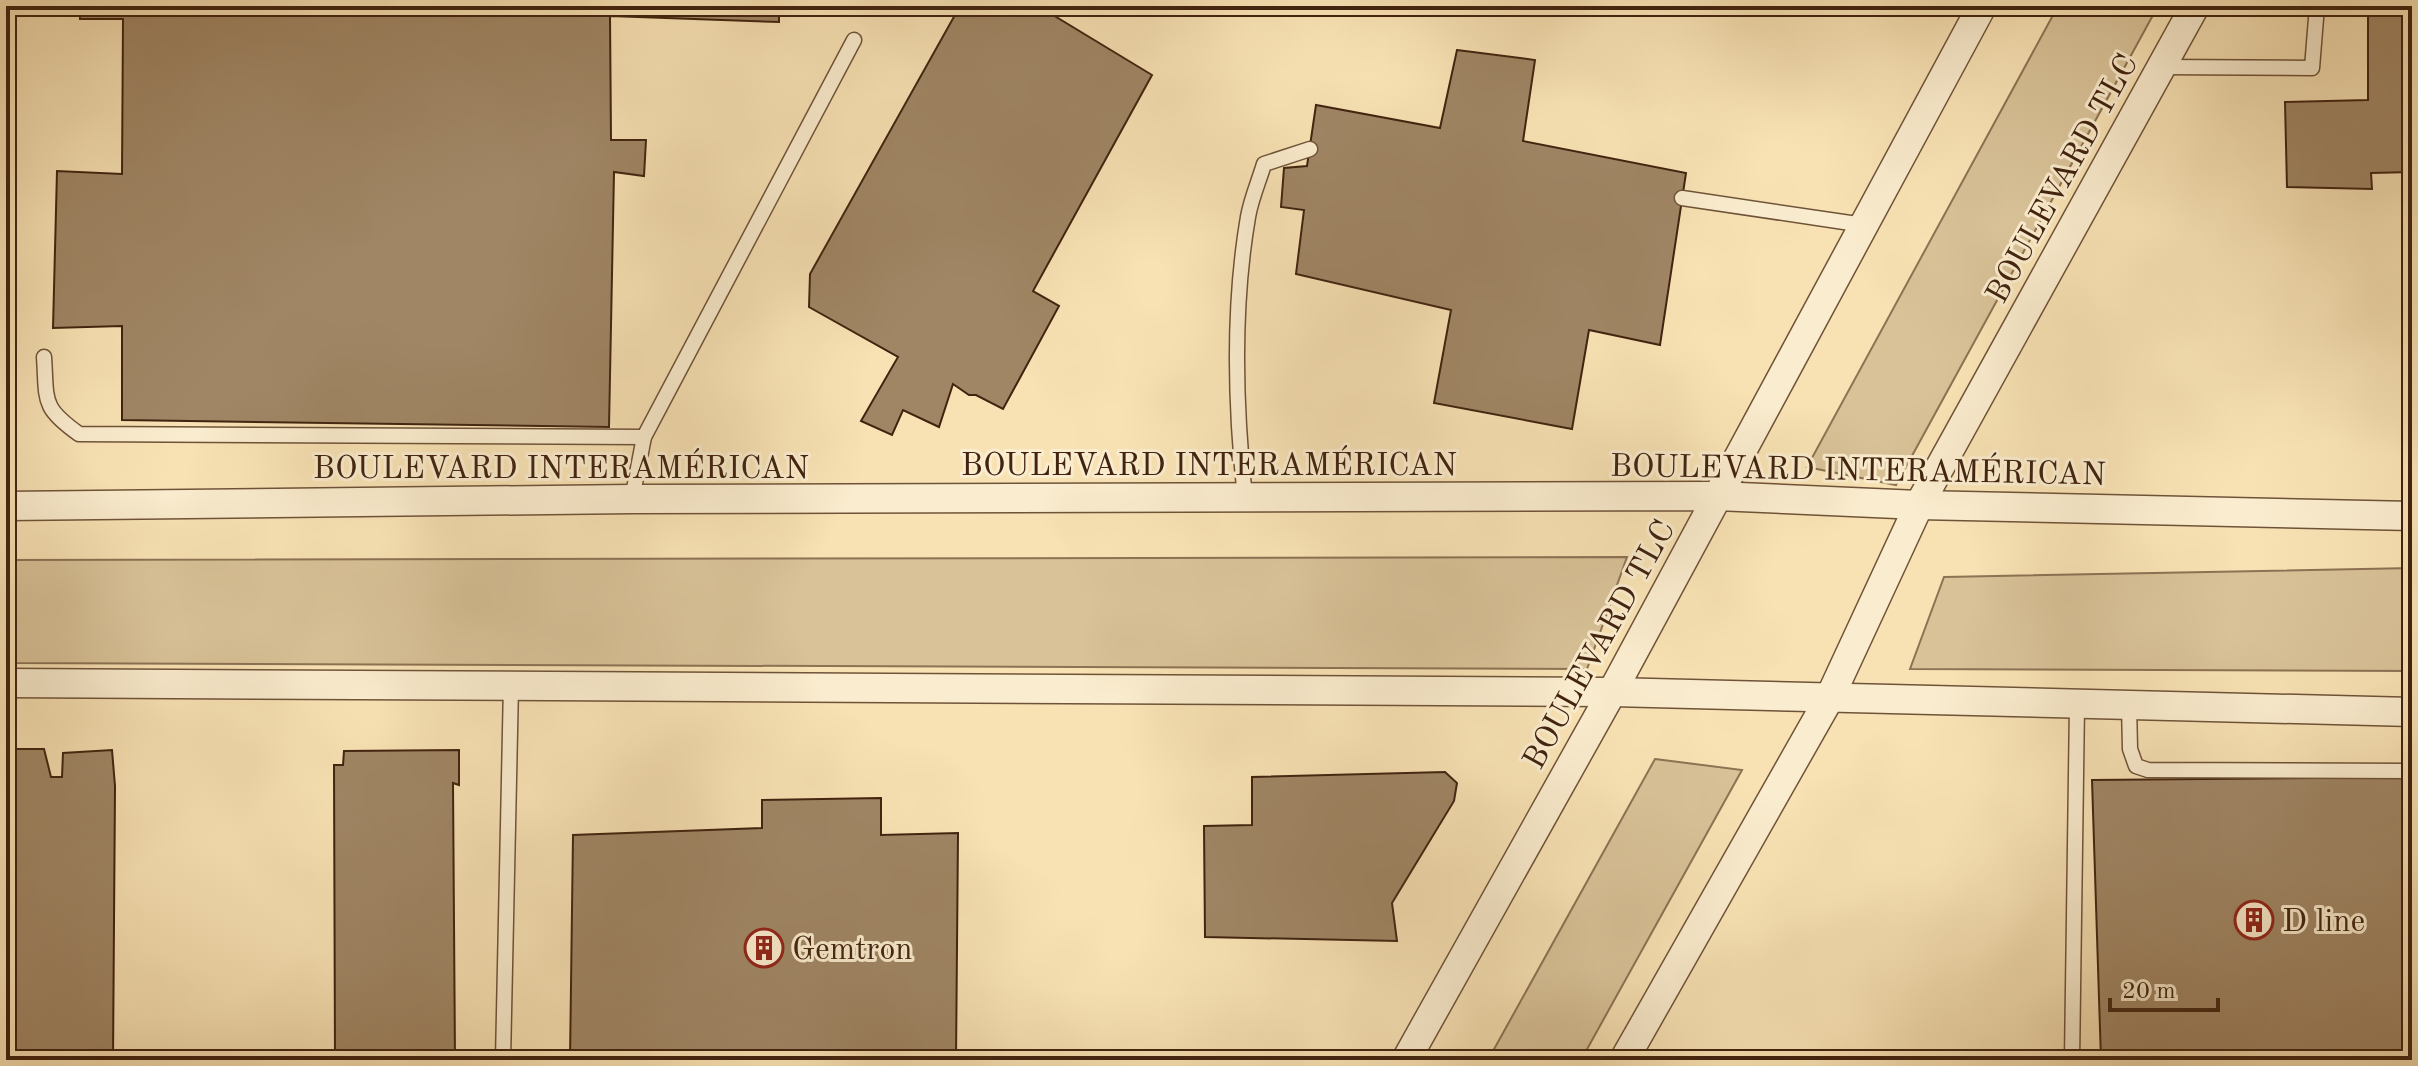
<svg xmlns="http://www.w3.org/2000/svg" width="2418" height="1066" viewBox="0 0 2418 1066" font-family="'Old Standard TT',serif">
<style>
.green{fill:#d9c298;stroke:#8d7254;stroke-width:2}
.building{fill:#a08665;stroke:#41230f;stroke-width:2}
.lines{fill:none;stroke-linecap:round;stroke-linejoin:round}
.lane-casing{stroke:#6f5338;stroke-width:17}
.street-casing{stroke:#6f5338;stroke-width:31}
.lane{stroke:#faecce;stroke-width:14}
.street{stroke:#faecce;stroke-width:28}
.labels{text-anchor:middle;stroke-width:6;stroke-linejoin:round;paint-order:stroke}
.street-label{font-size:32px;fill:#41230f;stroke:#faecce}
.poi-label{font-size:32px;fill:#41230f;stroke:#faecce;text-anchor:start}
</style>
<rect width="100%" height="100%" fill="#f8e2b4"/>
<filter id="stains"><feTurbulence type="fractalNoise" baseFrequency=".0025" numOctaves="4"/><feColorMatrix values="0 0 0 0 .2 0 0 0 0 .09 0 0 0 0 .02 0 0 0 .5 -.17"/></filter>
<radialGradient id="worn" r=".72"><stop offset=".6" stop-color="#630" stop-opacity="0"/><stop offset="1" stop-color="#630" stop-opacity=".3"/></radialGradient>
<g class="green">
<path d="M2058 6H2158L1896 485 1807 467Z"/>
<path d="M1627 557 1587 669 6 663V560Z"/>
<path d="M2412 568V671L1910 669 1944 577Z"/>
<path d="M1655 759 1742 770 1581 1060H1488Z"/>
</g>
<g class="building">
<path d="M80 6H779V22L610 16 611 140H646L644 176 614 172 609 427 122 420V326L53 328 57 171 122 174 123 19H80Z"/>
<path d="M960 6H1038L1152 75 1033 291 1059 306 1003 409 976 395H969L953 384 939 427 903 410 892 435 861 421 898 357 809 307 810 274Z"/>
<path d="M2368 6H2412V172L2371 173 2372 189 2287 187 2285 102 2368 100Z"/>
<path d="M1457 50 1535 60 1523 141 1686 173 1660 345 1589 330 1572 429 1434 403 1451 310 1296 274 1304 210 1281 207 1284 168 1307 166 1316 105 1440 128Z"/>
<path d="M6 749H44L51 777H62L63 753 112 750 115 786 113 1060H6Z"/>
<path d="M459 750V785L453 783 455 1060H335L334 765H343L344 751Z"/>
<path d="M1445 772 1457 783 1454 801 1392 903 1397 941 1205 937 1204 826 1252 825V777Z"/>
<path d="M2412 777V1060H2101L2092 780Z"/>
<path d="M881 798V835L958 833 956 1060H570L573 835 762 828V800Z"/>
</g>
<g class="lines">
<g class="lane-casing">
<g id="lane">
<path d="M2161 67 2312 68 2317 6"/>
<path d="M1682 198 1864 225"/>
<path d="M44 357C47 401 41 407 79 434L644 437"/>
<path d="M1245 498C1235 405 1232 310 1248 217 1251 199 1259 181 1264 164L1310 149"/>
<path d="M632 499 644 437 854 40"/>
<path d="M2129 705 2130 749 2136 766 2148 770 2412 771"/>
<path d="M503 1060 511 685"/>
<path d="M2072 1060 2077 704"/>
</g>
</g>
<g class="street-casing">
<g id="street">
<path d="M6 506 632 499 1717 496 1919 505 2412 516"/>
<path d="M6 683 1612 692 2412 712"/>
<path d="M1406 1060 1612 692 1982 6"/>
<path d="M1624 1060 1830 697 1919 505 2195 6"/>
</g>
</g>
<use href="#lane" class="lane"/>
<use href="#street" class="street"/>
</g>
<defs>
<g id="building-ring" transform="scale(2)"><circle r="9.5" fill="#faecce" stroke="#8f2418" stroke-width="1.5"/><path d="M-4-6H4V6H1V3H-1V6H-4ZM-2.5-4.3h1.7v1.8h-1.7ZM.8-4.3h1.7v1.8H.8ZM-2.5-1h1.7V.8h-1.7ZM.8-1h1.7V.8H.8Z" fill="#8f2418"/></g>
</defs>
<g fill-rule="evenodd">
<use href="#building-ring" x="2254" y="920"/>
<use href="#building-ring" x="764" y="948"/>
</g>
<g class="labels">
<g class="street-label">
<text transform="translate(2061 178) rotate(-61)" y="11">BOULEVARD TLC</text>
<text x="1209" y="475">BOULEVARD INTERAMÉRICAN</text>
<text x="561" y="478">BOULEVARD INTERAMÉRICAN</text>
<text transform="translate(1858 469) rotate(1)" y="11">BOULEVARD INTERAMÉRICAN</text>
<text transform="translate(1598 644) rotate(-61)" y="11">BOULEVARD TLC</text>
</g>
<g class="poi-label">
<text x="2282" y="931">D line</text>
<text x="792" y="959">Gemtron</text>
</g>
</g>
<rect width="2418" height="1066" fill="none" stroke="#f8e2b4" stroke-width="32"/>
<rect x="8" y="8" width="2402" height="1050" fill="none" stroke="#41230f" stroke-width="4"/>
<rect x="16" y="16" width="2386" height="1034" fill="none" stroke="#41230f" stroke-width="2"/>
<path d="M2110 998v12h108v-12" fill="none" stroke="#41230f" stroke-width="4"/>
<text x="2122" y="998" font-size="24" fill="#41230f" stroke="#faecce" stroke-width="6" paint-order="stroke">20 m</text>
<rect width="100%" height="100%" filter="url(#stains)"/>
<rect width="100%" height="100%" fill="url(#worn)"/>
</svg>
